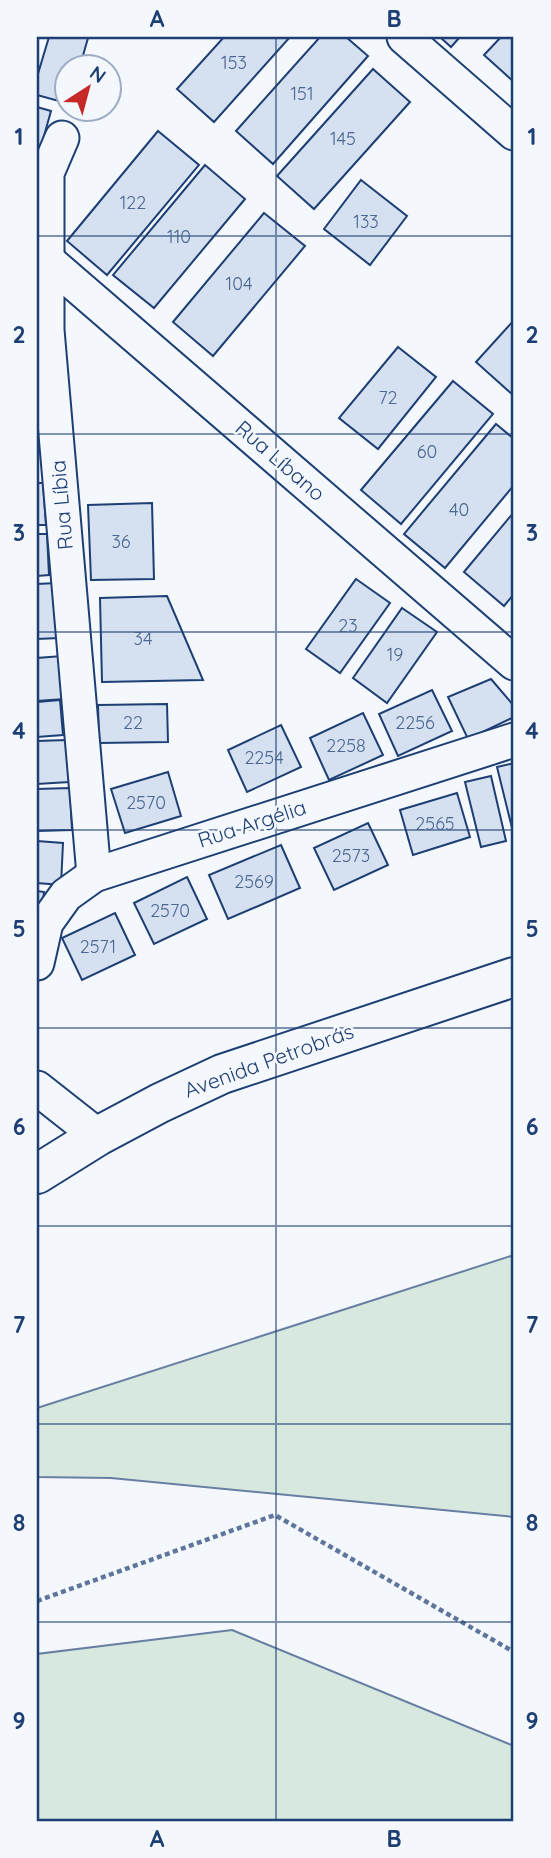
<svg xmlns="http://www.w3.org/2000/svg" width="551" height="1858" viewBox="0 0 551 1858" font-family="Quicksand,sans-serif">
<style>
.green{fill:#d7e8df;stroke:#687fa3;stroke-width:2}
.building{fill:#d5e0f0;stroke:#1d3f73;stroke-width:2}
.lines{fill:none;stroke-linecap:round;stroke-linejoin:round}
.street-casing{stroke:#1d3f73;stroke-width:37}
.secondary-casing{stroke:#1d3f73;stroke-width:42}
.path{stroke:#5e769c;stroke-width:4.5;stroke-dasharray:5 3.5;stroke-linecap:butt}
.street{stroke:#f4f7fb;stroke-width:33}
.secondary{stroke:#f4f7fb;stroke-width:38}
.grid{fill:none;stroke:#1d3f73;stroke-width:2;stroke-opacity:0.55}
.labels{text-anchor:middle;stroke-width:5;stroke-linejoin:round;paint-order:stroke}
.number-label{font-size:18px;fill:#4b6792}
.street-label{font-size:21px;fill:#1d3f73;stroke:#f4f7fb}
.neatline{fill:none;stroke:#1d3f73;stroke-width:2.5}
.grid-label{font-size:23px;text-anchor:middle;font-weight:bold;fill:#1d3f73}
</style>
<rect width="100%" height="100%" fill="#f4f7fb"/>
<g class="green">
<path d="M514 1255V1517L111 1478 37 1477V1408Z"/>
<path d="M232 1630 514 1746V1821H37V1654Z"/>
</g>
<g class="building">
<path d="M49 37 88 38 80 66H66V103L37 95V77Z"/>
<path d="M224 37H290L214 122 177 89Z"/>
<path d="M320 37H346L368 56 273 164 236 131Z"/>
<path d="M440 37H460L451 47Z"/>
<path d="M501 37H514V82L484 55Z"/>
<path d="M373 69 410 102 314 209 277 176Z"/>
<path d="M37 107 51 111 37 161Z"/>
<path d="M158 131 199 165 107 275 67 241Z"/>
<path d="M205 165 245 199 154 308 113 275Z"/>
<path d="M361 180 407 216 370 265 324 229Z"/>
<path d="M264 213 305 246 213 356 173 322Z"/>
<path d="M514 320V394L513 395 476 362Z"/>
<path d="M398 347 436 377 378 449 339 418Z"/>
<path d="M453 381 493 414 401 524 361 490Z"/>
<path d="M496 424 514 439V485L445 568 404 534Z"/>
<path d="M37 483H43L46 525H37Z"/>
<path d="M152 503 154 579 91 580 88 505Z"/>
<path d="M514 512V594L504 606 464 572Z"/>
<path d="M37 534H47L49 575 37 576Z"/>
<path d="M356 579 390 603 340 673 306 649Z"/>
<path d="M56 583 59 638 37 639V584Z"/>
<path d="M167 596 203 680 102 682 100 598Z"/>
<path d="M402 608 437 632 387 703 353 678Z"/>
<path d="M62 656 65 699 37 701V658Z"/>
<path d="M491 679 514 706V717L468 739 448 697Z"/>
<path d="M432 690 452 731 398 756 379 714Z"/>
<path d="M60 700 63 735 37 737V702Z"/>
<path d="M167 704 168 742 99 743 98 705Z"/>
<path d="M363 713 383 755 329 780 310 738Z"/>
<path d="M281 725 301 767 247 792 228 750Z"/>
<path d="M66 740 69 782 37 784V741Z"/>
<path d="M514 763V832H513L497 767Z"/>
<path d="M168 772 181 816 125 833 111 789Z"/>
<path d="M491 776 506 841 481 847 465 782Z"/>
<path d="M70 788 72 830 37 831V789Z"/>
<path d="M457 793 470 837 413 855 400 810Z"/>
<path d="M368 823 388 865 334 890 314 848Z"/>
<path d="M37 841 63 843 61 885 37 883Z"/>
<path d="M281 845 300 888 228 919 209 875Z"/>
<path d="M187 877 207 919 154 944 134 903Z"/>
<path d="M37 891 44 892 39 937H37Z"/>
<path d="M115 913 135 955 82 980 62 938Z"/>
</g>
<g class="lines">
<g class="street-casing">
<g id="street">
<path d="M404 37 514 133"/>
<path d="M62 138 47 173V330L94 875"/>
<path d="M46 259 514 663"/>
<path d="M37 963 46 923 66 895 94 875 514 740"/>
<path d="M37 1088 98 1136"/>
</g>
</g>
<g class="secondary-casing">
<path id="secondary" d="M37 1174 98 1136 160 1103 222 1074 514 977"/>
</g>
<path class="path" d="M37 1601 275 1515 514 1652"/>
<use href="#street" class="street"/>
<use href="#secondary" class="secondary"/>
</g>
<path class="grid" d="M276 37V1821M37 236H514M37 434H514M37 632H514M37 830H514M37 1028H514M37 1226H514M37 1424H514M37 1622H514"/>
<g class="labels">
<g class="number-label">
<text x="234" y="69">153</text>
<text x="302" y="100">151</text>
<text x="343" y="145">145</text>
<text x="133" y="209">122</text>
<text x="366" y="228">133</text>
<text x="179" y="243">110</text>
<text x="239" y="290">104</text>
<text x="388" y="404">72</text>
<text x="427" y="458">60</text>
<text x="459" y="516">40</text>
<text x="121" y="548">36</text>
<text x="348" y="632">23</text>
<text x="143" y="645">34</text>
<text x="395" y="661">19</text>
<text x="133" y="729">22</text>
<text x="415" y="729">2256</text>
<text x="346" y="752">2258</text>
<text x="264" y="764">2254</text>
<text x="146" y="809">2570</text>
<text x="435" y="830">2565</text>
<text x="351" y="862">2573</text>
<text x="254" y="888">2569</text>
<text x="170" y="917">2570</text>
<text x="98" y="953">2571</text>
</g>
<g class="street-label">
<text transform="translate(280 461) rotate(41)" y="7">Rua Líbano</text>
<text transform="translate(62 505) rotate(-95)" y="7">Rua Líbia</text>
<text transform="translate(252 824) rotate(-18)" y="7">Rua Argélia</text>
<text transform="translate(269 1061) rotate(-20)" y="7">Avenida Petrobrás</text>
</g>
</g>
<rect width="551" height="1858" fill="none" stroke="#f4f7fb" stroke-width="77"/>
<g transform="translate(88 88) rotate(36)"><circle r="33" fill="#f4f7fb" stroke="#9eadc5" stroke-width="2"/>
<path d="M0-5L12 26L0 18L-12 26Z" fill="#c62828"/>
<text y="-10" font-size="19" font-weight="bold" text-anchor="middle" fill="#1d3f73">N</text>
</g>
<rect x="38" y="38" width="474" height="1782" class="neatline"/>
<g class="grid-label">
<text x="157" y="27">A</text>
<text x="394" y="27">B</text>
<text x="19" y="145">1</text>
<text x="532" y="145">1</text>
<text x="19" y="343">2</text>
<text x="532" y="343">2</text>
<text x="19" y="541">3</text>
<text x="532" y="541">3</text>
<text x="19" y="739">4</text>
<text x="532" y="739">4</text>
<text x="19" y="937">5</text>
<text x="532" y="937">5</text>
<text x="19" y="1135">6</text>
<text x="532" y="1135">6</text>
<text x="19" y="1333">7</text>
<text x="532" y="1333">7</text>
<text x="19" y="1531">8</text>
<text x="532" y="1531">8</text>
<text x="19" y="1729">9</text>
<text x="532" y="1729">9</text>
<text x="157" y="1847">A</text>
<text x="394" y="1847">B</text>
</g>
</svg>
